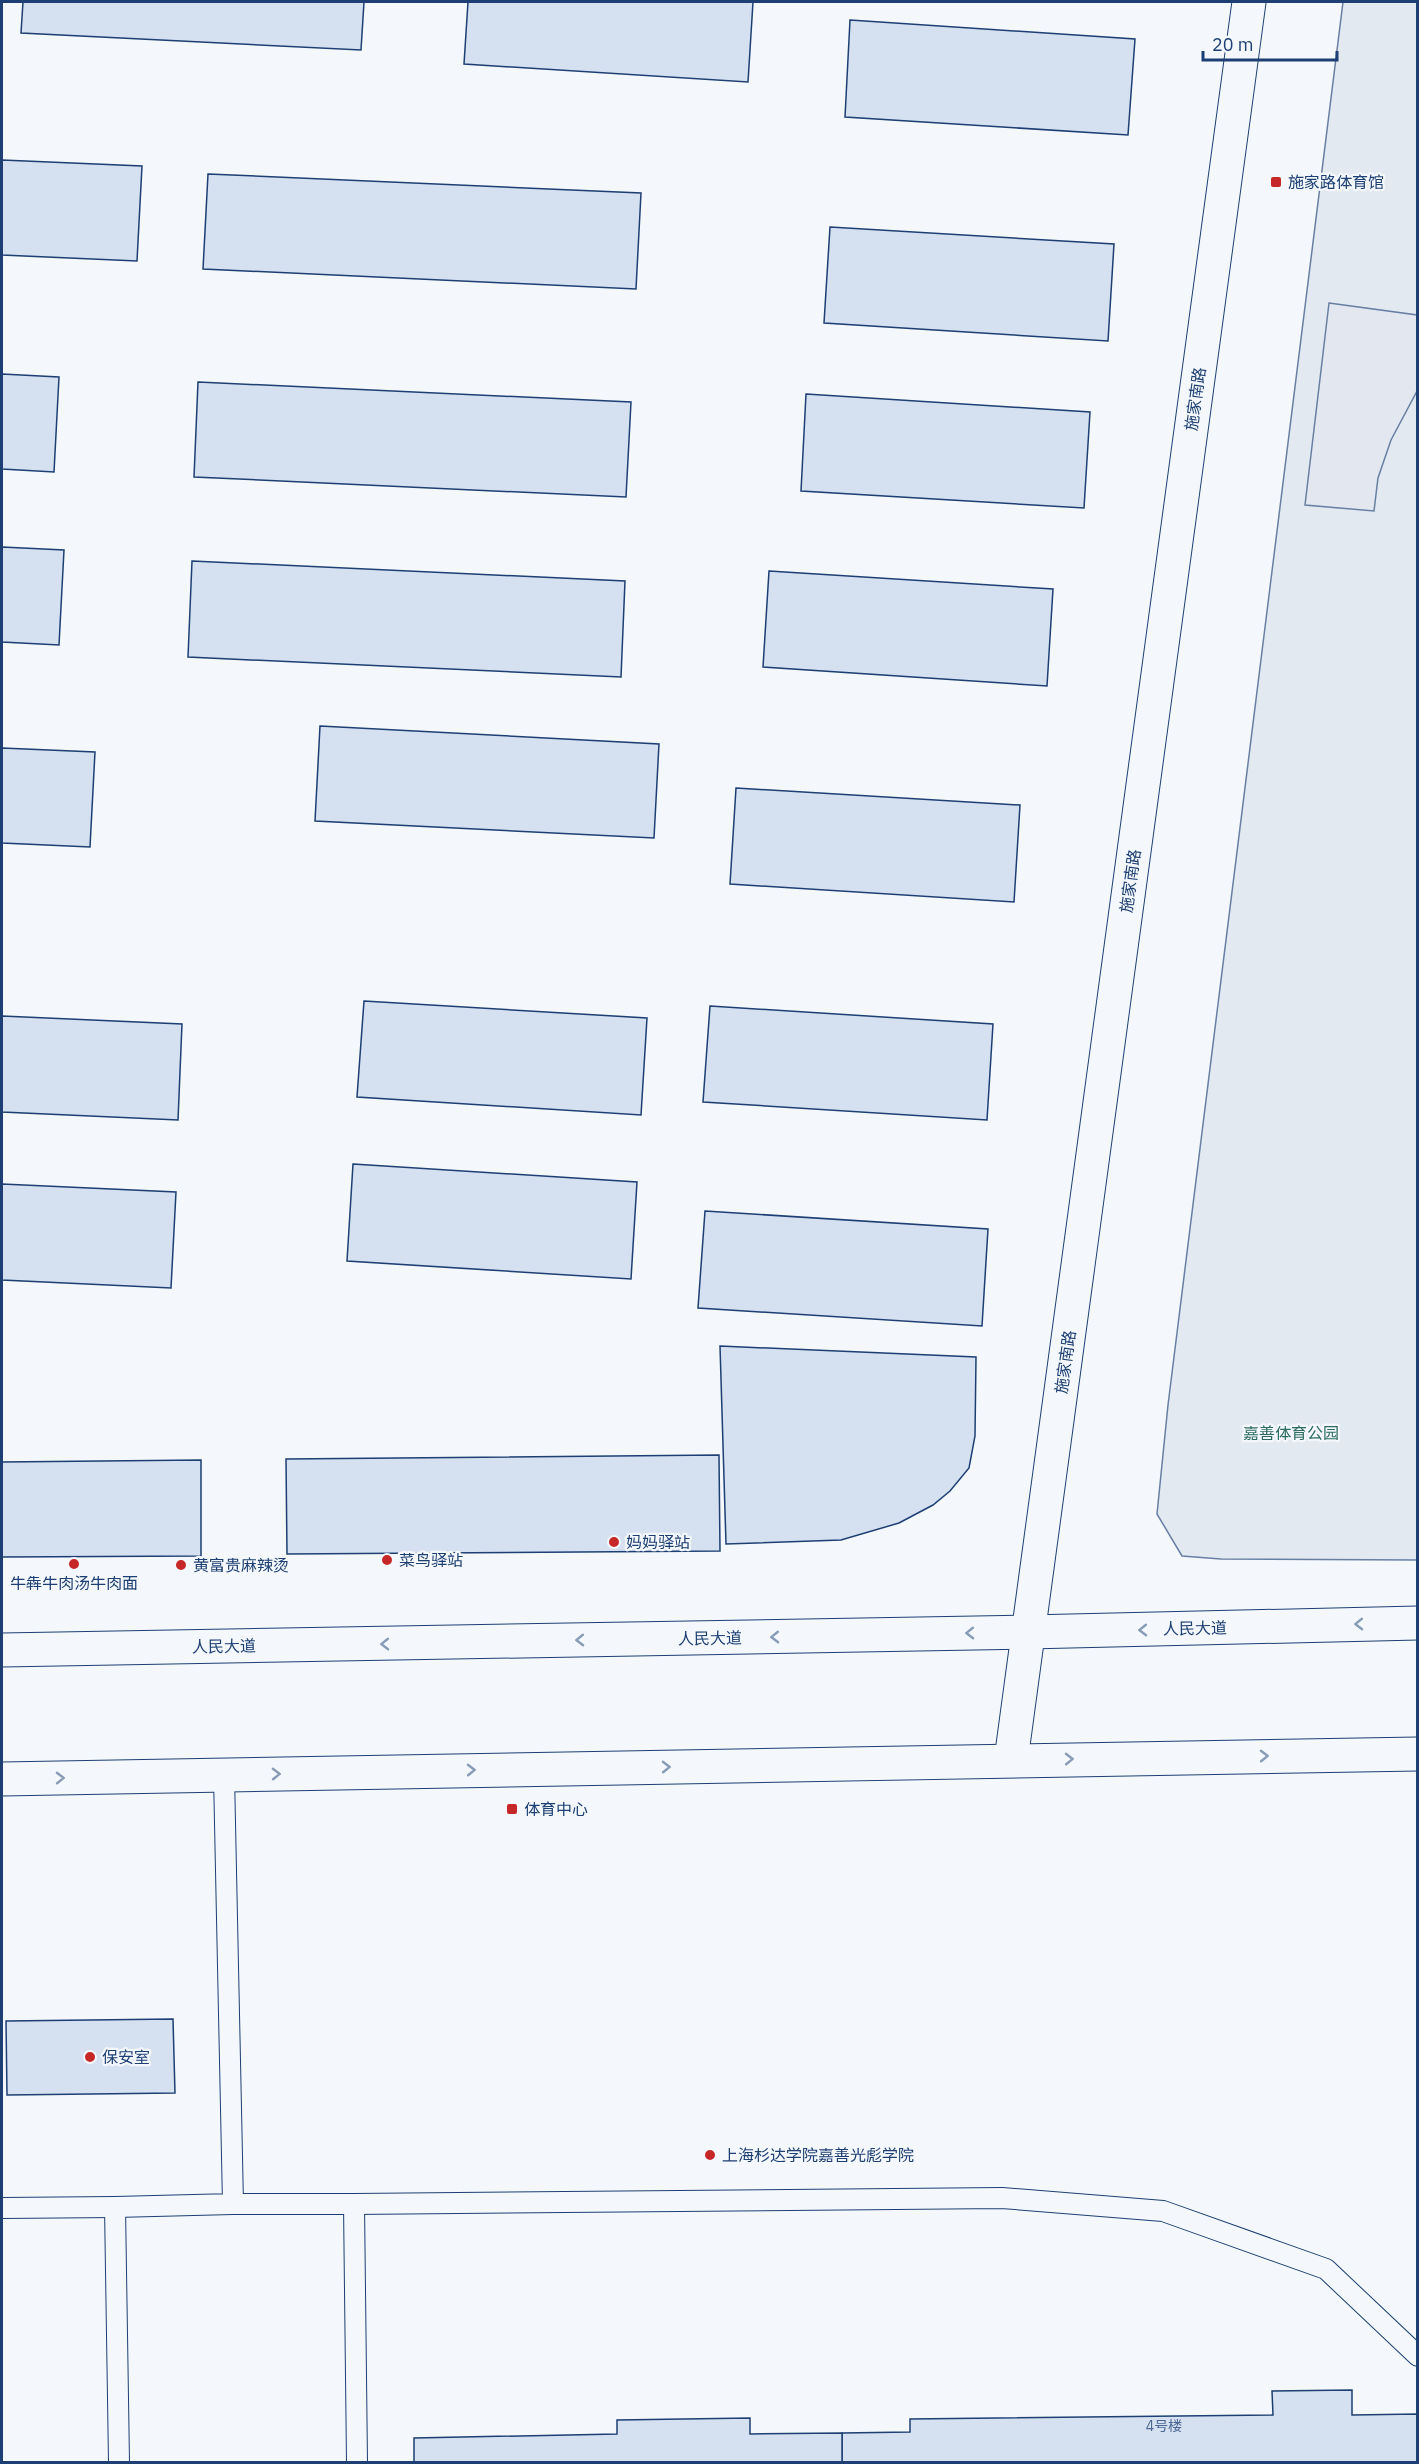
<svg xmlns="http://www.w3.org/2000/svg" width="1419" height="2464" viewBox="0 0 1419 2464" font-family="'IBM Plex Sans','Noto Sans SC',sans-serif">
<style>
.green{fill:#e3e9f0;stroke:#687fa3;stroke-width:1.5}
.parking{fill:#e3e8f0;stroke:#687fa3;stroke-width:1.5}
.building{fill:#d5e0f0;stroke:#1d3f73;stroke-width:1.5}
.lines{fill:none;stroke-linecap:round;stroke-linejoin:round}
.lane-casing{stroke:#1d3f73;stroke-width:22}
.street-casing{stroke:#1d3f73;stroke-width:35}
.secondary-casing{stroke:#1d3f73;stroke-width:35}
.lane{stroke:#f4f7fb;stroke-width:20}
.street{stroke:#f4f7fb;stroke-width:33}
.secondary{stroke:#f4f7fb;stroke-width:33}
.oneway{stroke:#889bb7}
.poi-dot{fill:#c62828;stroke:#f4f7fb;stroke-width:2}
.labels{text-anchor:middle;stroke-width:4.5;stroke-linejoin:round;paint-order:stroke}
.number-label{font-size:14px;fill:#4b6792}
.poi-label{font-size:16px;fill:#1d3f73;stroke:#f4f7fb;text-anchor:start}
.street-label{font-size:16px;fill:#1d3f73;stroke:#f4f7fb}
.park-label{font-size:16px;fill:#2c6c60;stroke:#f4f7fb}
</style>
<rect width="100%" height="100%" fill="#f4f7fb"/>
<path class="green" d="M1343 2H1417V1560L1221 1559 1182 1556 1157 1514 1168 1405Z"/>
<path class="parking" d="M1329 303 1417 315V391L1391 440 1378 478 1374 511 1305 505Z"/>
<g class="building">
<path d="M23 2H364L361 50 21 33Z"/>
<path d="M468 2H753L748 82 464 64Z"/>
<path d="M850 20 1135 39 1128 135 845 117Z"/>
<path d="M2 160 142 166 137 261 2 255Z"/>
<path d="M208 174 641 193 636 289 203 269Z"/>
<path d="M830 227 1114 244 1108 341 824 323Z"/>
<path d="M2 374 59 377 54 472 2 469Z"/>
<path d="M198 382 631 402 626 497 194 477Z"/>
<path d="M806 394 1090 412 1084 508 801 491Z"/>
<path d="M2 547 64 550 59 645 2 642Z"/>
<path d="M192 561 625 581 621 677 188 657Z"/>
<path d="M769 571 1053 589 1047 686 763 667Z"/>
<path d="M320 726 659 744 654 838 315 821Z"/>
<path d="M2 748 95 752 90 847 2 843Z"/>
<path d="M736 788 1020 805 1014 902 730 884Z"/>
<path d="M364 1001 647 1018 641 1115 357 1097Z"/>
<path d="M710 1006 993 1024 987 1120 703 1102Z"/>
<path d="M2 1016 182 1024 178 1120 2 1112Z"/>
<path d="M353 1164 637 1182 631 1279 347 1261Z"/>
<path d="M2 1184 176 1192 171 1288 2 1280Z"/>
<path d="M705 1211 988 1229 982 1326 698 1308Z"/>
<path d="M720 1346 976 1357 975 1436 969 1468 950 1491 933 1505 899 1523 841 1540 726 1544Z"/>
<path d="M719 1455 720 1551 287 1554 286 1459Z"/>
<path d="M201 1460V1556L2 1557V1462Z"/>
<path d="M173 2019 175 2093 7 2095 6 2021Z"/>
<path d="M1352 2390V2415L1418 2414V2462H842V2433L910 2432V2419L1273 2415 1272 2391Z"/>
<path d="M750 2418V2434L842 2433V2462H414V2438L617 2434V2420Z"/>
</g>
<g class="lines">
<g class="lane-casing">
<g id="lane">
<path d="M233 2204H354L357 2462"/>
<path d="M354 2204 1002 2198 1163 2211 1326 2269 1418 2356"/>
<path d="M2 2208 115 2207"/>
<path d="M119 2462 115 2207 233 2204 224 1775"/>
</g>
</g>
<g class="street-casing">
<path id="street" d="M1011 1760 1249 2"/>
</g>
<g class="secondary-casing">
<g id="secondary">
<path d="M2 1650 1028 1632 1418 1623"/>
<path d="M2 1779 1418 1754"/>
</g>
</g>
<use href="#lane" class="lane"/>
<use href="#street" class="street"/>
<use href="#secondary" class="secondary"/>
</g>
<defs><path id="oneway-chevron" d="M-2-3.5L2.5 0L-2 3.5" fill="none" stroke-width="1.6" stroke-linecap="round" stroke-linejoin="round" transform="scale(1.5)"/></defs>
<g class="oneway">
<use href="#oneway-chevron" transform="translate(1359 1624) rotate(179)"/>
<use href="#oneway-chevron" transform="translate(1143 1630) rotate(179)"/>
<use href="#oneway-chevron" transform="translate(970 1633) rotate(179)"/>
<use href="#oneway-chevron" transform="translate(775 1637) rotate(179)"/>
<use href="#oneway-chevron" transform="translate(580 1640) rotate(179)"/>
<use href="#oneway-chevron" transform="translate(385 1644) rotate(179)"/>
<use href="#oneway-chevron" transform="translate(1264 1756) rotate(-1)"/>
<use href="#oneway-chevron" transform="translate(1069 1759) rotate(-1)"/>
<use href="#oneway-chevron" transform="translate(666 1767) rotate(-1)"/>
<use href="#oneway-chevron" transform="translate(471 1770) rotate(-1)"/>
<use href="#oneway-chevron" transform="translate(276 1774) rotate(-1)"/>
<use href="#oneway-chevron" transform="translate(60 1778) rotate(-1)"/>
</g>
<g class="poi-dot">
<rect x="1270" y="176" width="12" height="12" rx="3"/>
<circle cx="614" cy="1542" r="6"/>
<circle cx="387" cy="1560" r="6"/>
<circle cx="74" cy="1564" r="6"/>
<circle cx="181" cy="1565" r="6"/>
<rect x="506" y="1803" width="12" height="12" rx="3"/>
<circle cx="90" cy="2057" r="6"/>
<circle cx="710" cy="2155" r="6"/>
</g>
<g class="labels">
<g class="number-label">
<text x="1164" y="2431">4号楼</text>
</g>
<g class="poi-label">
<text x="1288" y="188">施家路体育馆</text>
<text x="626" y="1548">妈妈驿站</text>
<text x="399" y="1566">菜鸟驿站</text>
<text x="193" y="1571">黄富贵麻辣烫</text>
<text x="74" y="1589" text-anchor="middle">牛犇牛肉汤牛肉面</text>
<text x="524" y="1815">体育中心</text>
<text x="102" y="2063">保安室</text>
<text x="722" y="2161">上海杉达学院嘉善光彪学院</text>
</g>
<g class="street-label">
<text transform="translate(1195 399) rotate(-82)" y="6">施家南路</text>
<text transform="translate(1130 881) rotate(-82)" y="6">施家南路</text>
<text transform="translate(1065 1362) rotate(-82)" y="6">施家南路</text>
<text transform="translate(1195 1628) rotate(-1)" y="6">人民大道</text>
<text transform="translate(710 1638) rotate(-1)" y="6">人民大道</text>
<text transform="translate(224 1646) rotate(-1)" y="6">人民大道</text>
</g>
<g class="park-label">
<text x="1291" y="1439">嘉善体育公园</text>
</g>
</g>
<rect width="1419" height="2464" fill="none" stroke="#1d3f73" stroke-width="6"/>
<path d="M1203 51v9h134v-9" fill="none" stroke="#1d3f73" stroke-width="3"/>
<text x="1212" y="51" font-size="18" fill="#1d3f73" stroke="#f4f7fb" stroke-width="4.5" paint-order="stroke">20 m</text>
</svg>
